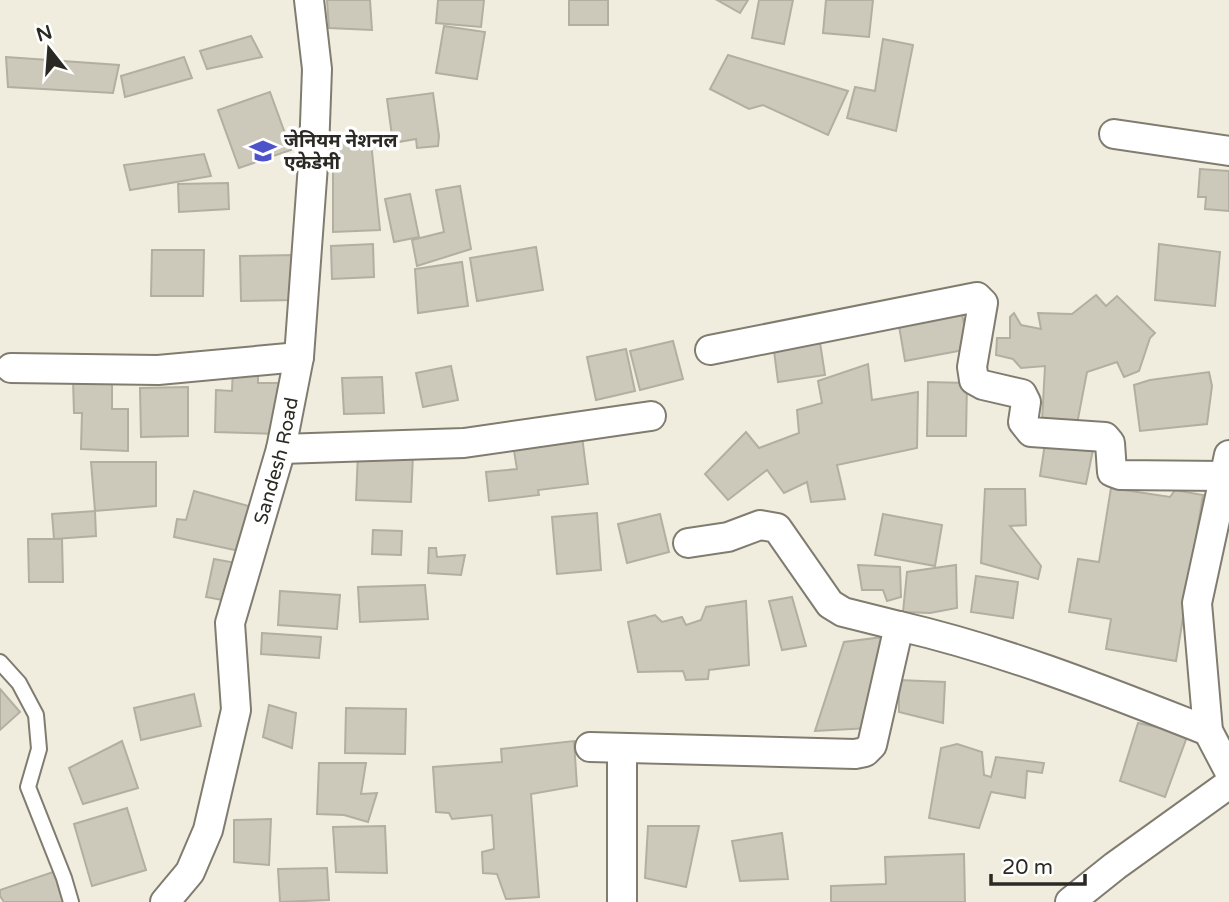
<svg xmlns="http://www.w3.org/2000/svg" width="1229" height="902" viewBox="0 0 1229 902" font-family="'Varela Round','Noto Sans Devanagari',sans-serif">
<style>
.building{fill:#ccc9bb;stroke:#b2afa1;stroke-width:2}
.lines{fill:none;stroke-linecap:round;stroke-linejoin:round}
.lane-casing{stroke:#807c70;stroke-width:18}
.street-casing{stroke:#807c70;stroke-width:32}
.lane{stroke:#fff;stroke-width:14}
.street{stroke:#fff;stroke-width:28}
.labels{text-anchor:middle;stroke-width:7;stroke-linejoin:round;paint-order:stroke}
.poi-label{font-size:19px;font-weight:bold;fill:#2a2923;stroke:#fff;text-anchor:start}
.street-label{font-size:19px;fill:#2a2923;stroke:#fff}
</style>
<rect width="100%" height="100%" fill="#f0edde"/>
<g class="building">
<path d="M327 0H370L372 30 329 28Z"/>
<path d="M438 0H484L481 27 436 23Z"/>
<rect x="569" y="0" width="39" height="25"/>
<path d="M717 0H748L740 13Z"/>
<path d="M759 0H793L784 44 752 38Z"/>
<path d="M826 0H873L869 37 823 33Z"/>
<path d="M444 26 485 32 477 79 436 73Z"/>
<path d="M251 36 262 57 207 69 200 51Z"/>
<path d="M883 39 913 45 896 131 847 118 855 87 875 91Z"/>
<path d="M728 55 848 91 828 135 763 105 749 109 710 89Z"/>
<path d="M6 57 119 65 113 93 8 87Z"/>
<path d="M184 57 192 78 125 97 121 76Z"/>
<path d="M270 92 291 150 239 168 218 110Z"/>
<path d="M433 93 439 136 438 146 417 148 416 139 393 143 387 99Z"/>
<path d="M333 142H371L380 230 333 232Z"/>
<path d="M204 154 211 176 130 190 124 165Z"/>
<path d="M1200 169 1229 171V211L1205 209 1206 197H1198Z"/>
<path d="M228 183 229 209 179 212 178 184Z"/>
<path d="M460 186 471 249 417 266 412 240 444 232 436 190Z"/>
<path d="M410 194 419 237 394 242 385 199Z"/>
<path d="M373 244 374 277 332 279 331 246Z"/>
<path d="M1159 244 1220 252 1215 306 1155 300Z"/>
<path d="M536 247 543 290 477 301 470 258Z"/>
<path d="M152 250H204L203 296H151Z"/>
<path d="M295 255V300L241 301 240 256Z"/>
<path d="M462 262 468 306 418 313 415 269Z"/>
<path d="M1096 295 1106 306 1117 296 1155 333 1150 338 1139 371 1124 377 1117 362 1087 372 1077 424 1042 421 1045 366 1021 368 1013 359 996 355 997 338H1010V317L1014 313 1021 325 1041 329 1038 313 1072 314Z"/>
<path d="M961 309 969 349 905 361 898 320Z"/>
<path d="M819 336 825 375 778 382 773 343Z"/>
<path d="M673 341 683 379 640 390 630 351Z"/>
<path d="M626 349 635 391 596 400 587 357Z"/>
<path d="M868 364 872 400 918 392 917 448 837 465 845 499 811 502 807 482 784 493 767 470 728 500 705 474 746 432 759 448 799 433 797 410 822 403 818 381Z"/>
<path d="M451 366 458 400 423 407 416 373Z"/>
<path d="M233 367 258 368V383H282L280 434 215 432 216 390 232 391Z"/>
<path d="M1209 372 1212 386 1207 424 1140 431 1134 385 1150 380Z"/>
<path d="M382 377 384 413 344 414 342 378Z"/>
<path d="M112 379V409H128V451L81 449 82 413H74L73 380Z"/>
<path d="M928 382 967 383 966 436H927Z"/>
<path d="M188 387V436L141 437 140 388Z"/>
<path d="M582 436 588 484 538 490 539 495 489 501 486 472 517 469 513 444Z"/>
<path d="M1046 437 1094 445 1086 484 1040 476Z"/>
<path d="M358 453 413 454 411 502 356 500Z"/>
<path d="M91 462H156V506L95 511Z"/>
<path d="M1111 488 1170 497 1175 490 1203 495 1176 661 1106 649 1111 619 1069 612 1078 559 1099 562Z"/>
<path d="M985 489H1025L1026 525 1010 526 1041 566 1038 579 981 563Z"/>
<path d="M194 491 252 507 244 552 174 537 177 519 186 520Z"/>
<path d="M95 511 96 536 54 539 52 514Z"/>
<path d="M597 513 601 570 557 574 552 517Z"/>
<path d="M660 514 669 552 627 563 618 524Z"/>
<path d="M883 514 942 525 935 566 875 555Z"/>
<path d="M373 530 402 531 401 555 372 554Z"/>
<path d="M28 539H62L63 582H29Z"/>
<path d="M429 548H436L437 557 465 555 461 575 428 573Z"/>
<path d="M214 559 236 563 228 601 206 597Z"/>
<path d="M858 565 900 567 901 597 887 601 883 590H862Z"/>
<path d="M956 565 957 608 930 613 903 612 907 572Z"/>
<path d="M976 576 1018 582 1013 618 971 612Z"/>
<path d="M425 585 428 619 360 622 358 587Z"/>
<path d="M280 591 340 595 337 629 278 625Z"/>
<path d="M792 597 806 646 782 650 769 601Z"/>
<path d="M746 601 749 665 709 670 708 679 686 680 683 671 638 672 628 622 655 615 662 622 682 617 686 625 701 620 706 607Z"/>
<path d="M262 633 321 637 319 658 261 654Z"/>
<path d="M891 636 870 728 815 731 844 642Z"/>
<path d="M899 680 945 682 943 723 899 712Z"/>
<path d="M0 689 20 712 0 730Z"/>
<path d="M194 694 201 726 141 740 134 708Z"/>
<path d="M269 705 296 713 292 748 263 737Z"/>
<path d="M346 708 406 709 405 754 345 753Z"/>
<path d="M1138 723 1188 734 1165 797 1120 781Z"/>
<path d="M122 741 138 788 83 804 69 768Z"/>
<path d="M574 741 577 786 531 794 539 897 506 899 497 874 483 873 482 852 494 849 492 815 452 819 449 813 436 812 433 767 502 762 501 749Z"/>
<path d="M957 744 982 752 984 775 991 777 996 757 1044 763 1042 773 1027 771 1025 798 991 792 979 828 929 818 941 748Z"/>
<path d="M319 763H366L361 794 377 793 368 822 344 815 317 814Z"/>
<path d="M127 808 146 870 92 886 74 824Z"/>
<path d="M271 819 269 865 234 862V820Z"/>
<path d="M385 826 387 873 336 872 333 827Z"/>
<path d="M648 826H699L686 887 645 878Z"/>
<path d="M782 833 788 879 740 881 732 841Z"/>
<path d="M964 854 965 902H831V886L886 884 885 857Z"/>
<path d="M327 868 329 900 280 902 278 869Z"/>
<path d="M56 871 68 902H4L0 896V890Z"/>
</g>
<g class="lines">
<g class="lane-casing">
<path id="lane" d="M0 662 19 683 36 715 39 749 28 787 64 878 71 902"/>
</g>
<g class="street-casing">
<g id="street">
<path d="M1114 134 1229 151"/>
<path d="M710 350 977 297 983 303 972 367 974 380 983 385 1022 394 1026 402 1023 422 1031 432 1105 437 1110 443 1112 472 1120 475 1223 476"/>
<path d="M11 368 158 370 299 357"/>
<path d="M281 449 464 443 651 416"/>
<path d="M1229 455 1197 603 1208 731 1229 771"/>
<path d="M688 543 728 537 760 525 777 528 830 604 843 612 899 626"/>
<path d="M590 747 855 754 865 752 872 745 899 626C1007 651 1106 691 1208 731"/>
<path d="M622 748V902"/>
<path id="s1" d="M165 902 190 872 208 830 236 710 230 623 281 449 299 357 314 151 317 69 309 0"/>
<path d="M1070 902 1115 866 1229 784"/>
</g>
</g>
<use href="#lane" class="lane"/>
<use href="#street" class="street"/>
</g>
<defs>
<g id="school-bare" transform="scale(2.1)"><path d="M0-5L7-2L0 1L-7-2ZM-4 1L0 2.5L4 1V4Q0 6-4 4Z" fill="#4d53c9" stroke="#fff" stroke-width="2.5" paint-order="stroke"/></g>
</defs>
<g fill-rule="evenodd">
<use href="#school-bare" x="263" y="151"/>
</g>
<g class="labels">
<g class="poi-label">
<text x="284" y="147">जेनियम नेशनल<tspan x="284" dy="22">एकेडेमी</tspan></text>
</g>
<g class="street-label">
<text dy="7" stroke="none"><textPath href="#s1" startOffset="464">Sandesh Road</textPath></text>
</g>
</g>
<g transform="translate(49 49) rotate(343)" stroke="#ffffff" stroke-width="5" paint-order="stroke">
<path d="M0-5L12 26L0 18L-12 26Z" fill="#2a2923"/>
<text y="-10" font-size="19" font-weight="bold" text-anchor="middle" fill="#2a2923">N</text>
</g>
<path d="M991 874v10h94v-10" fill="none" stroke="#2a2923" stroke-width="3.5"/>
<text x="1002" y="874" font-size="21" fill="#2a2923" stroke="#ffffff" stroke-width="5" paint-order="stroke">20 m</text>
</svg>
